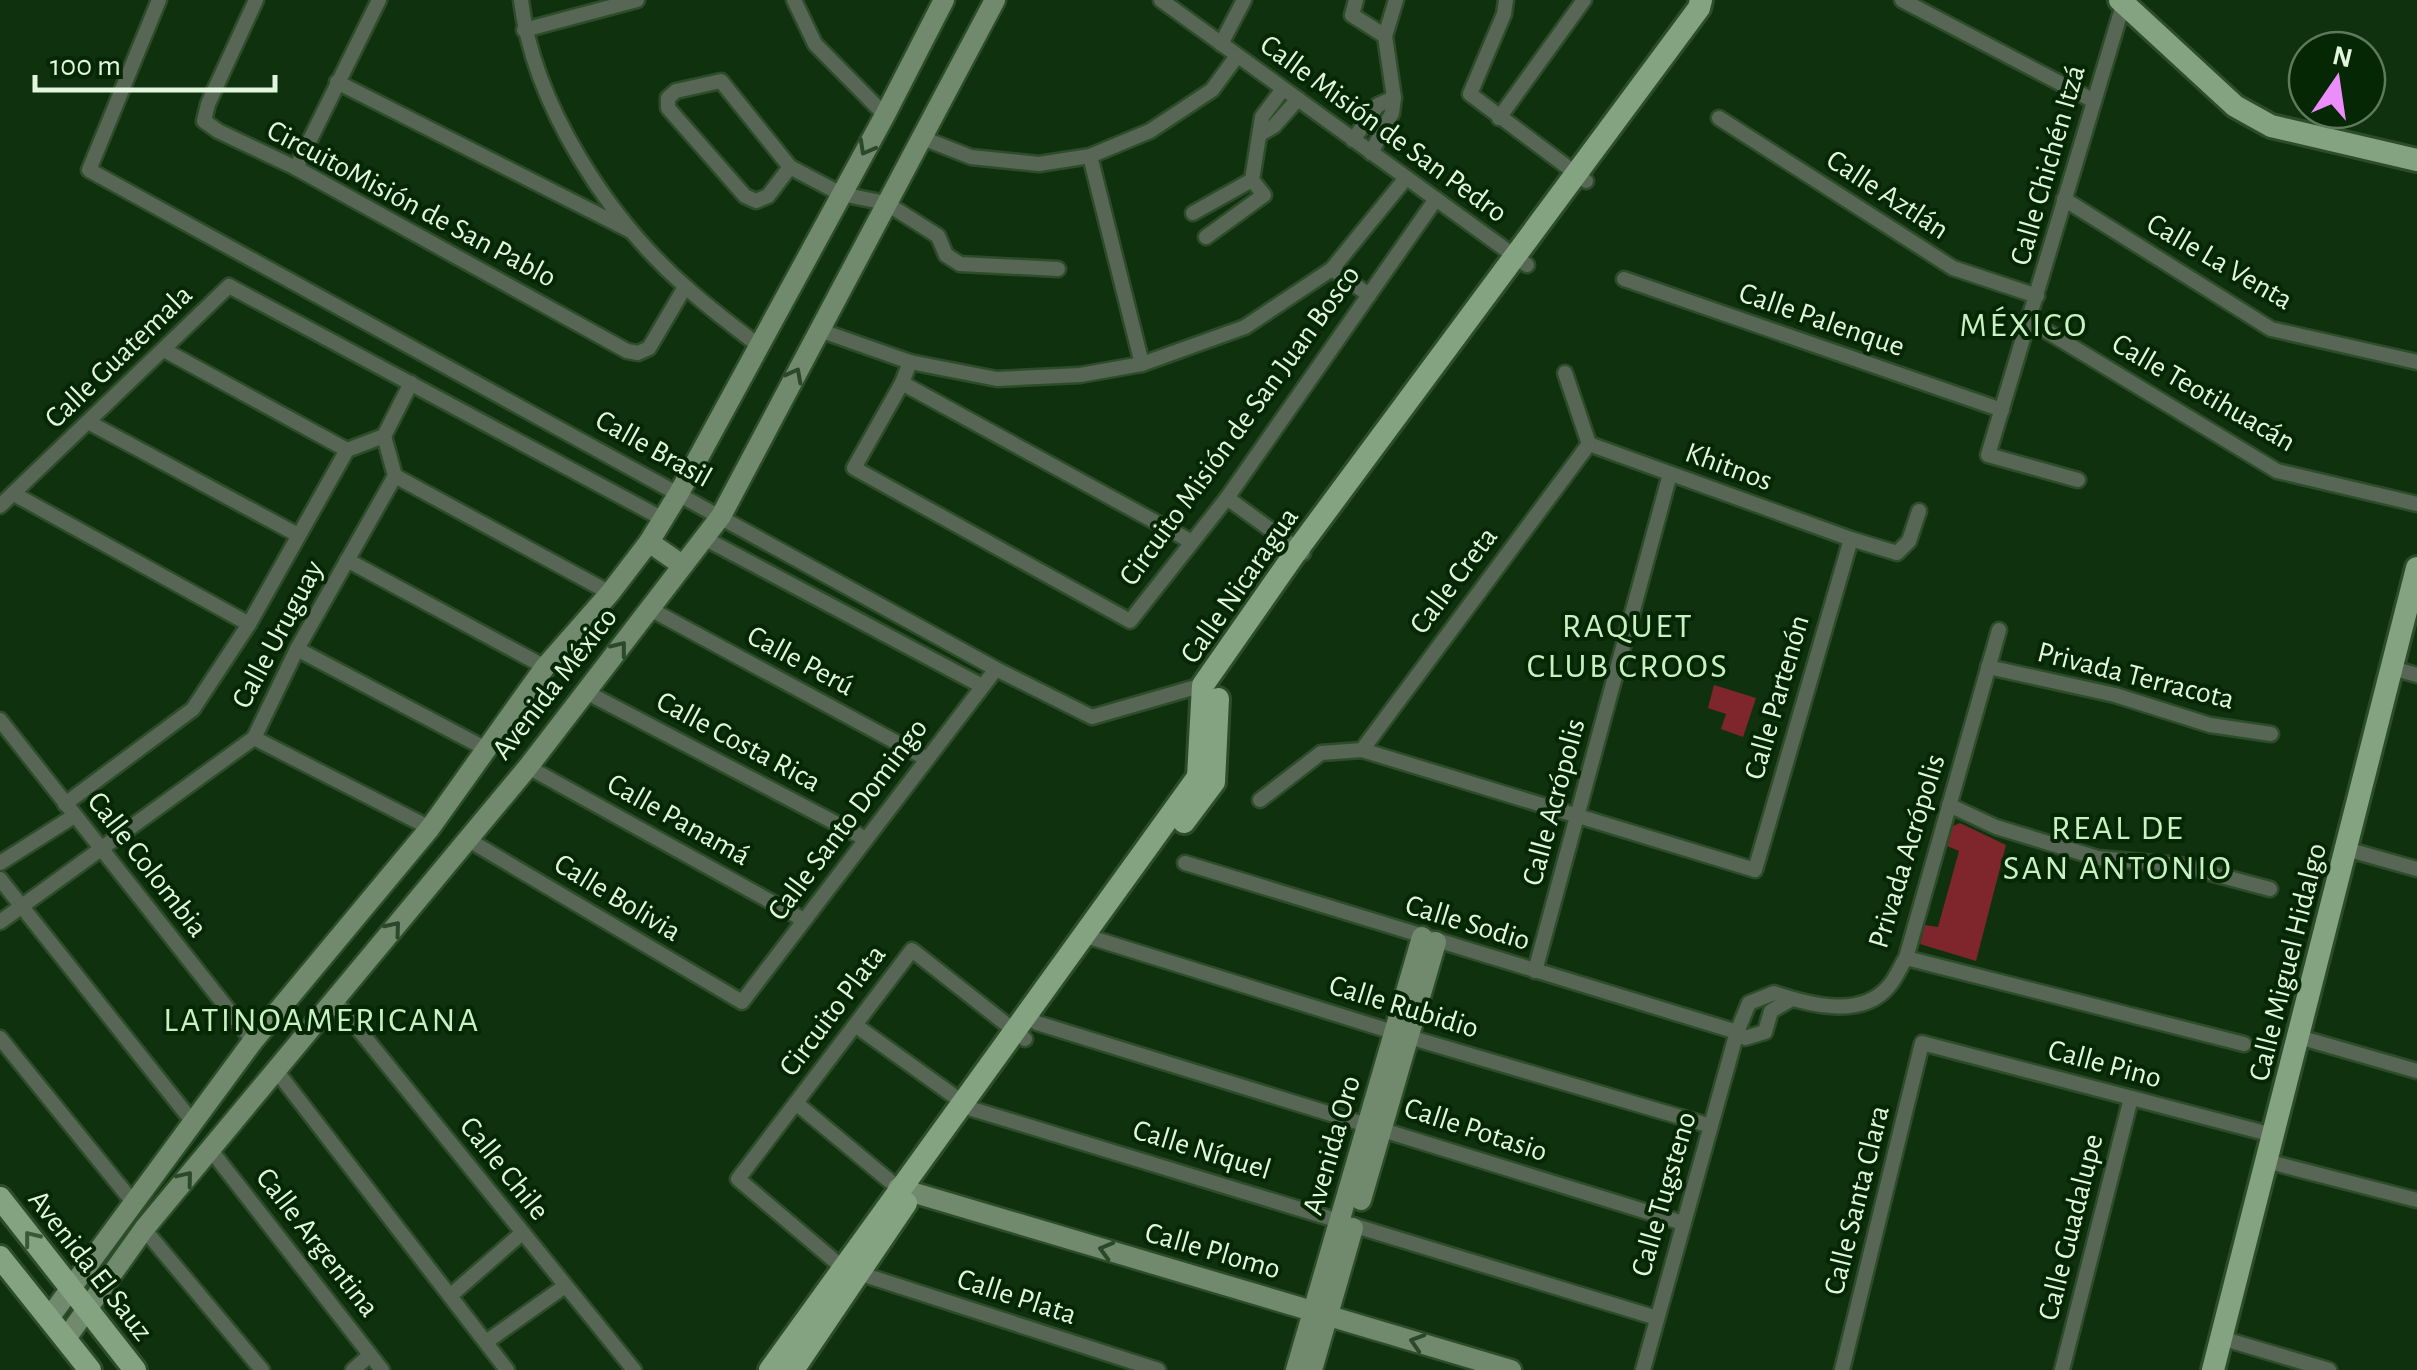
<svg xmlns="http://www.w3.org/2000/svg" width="2417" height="1370" viewBox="0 0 2417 1370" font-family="'Alegreya Sans',sans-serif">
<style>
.green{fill:#7e262b}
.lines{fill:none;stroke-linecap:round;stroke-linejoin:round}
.street-casing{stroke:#2d4d2a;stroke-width:19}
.secondary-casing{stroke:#2d4d2a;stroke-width:25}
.primary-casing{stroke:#2d4d2a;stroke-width:28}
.street{stroke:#576655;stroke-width:14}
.secondary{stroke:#71896d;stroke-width:20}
.primary{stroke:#84a380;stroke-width:22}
.oneway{stroke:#2b4928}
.oneway2{stroke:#385935}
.labels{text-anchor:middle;stroke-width:8;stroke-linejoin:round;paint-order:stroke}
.street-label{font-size:30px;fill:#e2f6df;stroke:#062703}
.quarter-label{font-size:35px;letter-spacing:2.5px;fill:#c9f1c3;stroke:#062703}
</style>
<rect width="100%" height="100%" fill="#10310d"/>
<g class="green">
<path d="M1714 685 1756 698 1743 737 1721 729 1726 714 1708 708Z"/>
<path d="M1960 823 2006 845 1976 961 1920 944 1925 925 1938 927 1959 851 1947 846 1953 826Z"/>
</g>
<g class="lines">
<g class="street-casing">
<g id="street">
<path d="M159 0 89 170 996 669 1092 717 1203 685"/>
<path d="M256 0 208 104 204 121 218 131 296 168 627 351 638 353 649 348 685 287"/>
<path d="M521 0C533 104 609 220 687 288 710 309 735 327 759 346"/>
<path d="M794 0 815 44 885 115"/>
<path d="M1161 0 1527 265"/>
<path d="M1356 0 1352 15 1385 36"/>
<path d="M1506 0 1504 14 1470 94 1586 181"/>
<path d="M1902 0 2094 101"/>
<path d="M524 30 637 0"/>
<path d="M1221 44 1244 0"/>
<path d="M337 82 631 231"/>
<path d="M1499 118 1584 0"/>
<path d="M1719 118 1953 268 2037 296"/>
<path d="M1262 133 1274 126 1298 99"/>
<path d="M920 137 971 157 1039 164 1090 156 1150 131 1212 90 1237 56"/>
<path d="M1353 140 1378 105 1394 98"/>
<path d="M1371 153 1392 113 1394 98 1385 36 1396 0"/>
<path d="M1090 156 1142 364"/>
<path d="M790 167 768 196 756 201 745 196 668 108V98L676 91 721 81 790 167 841 194 886 203 938 236 946 255 960 264 1058 269"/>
<path d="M296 168 379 0"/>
<path d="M2064 199 2271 329 2417 362"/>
<path d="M1193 213 1252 180"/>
<path d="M1206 237 1264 195 1252 180 1262 117 1283 89"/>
<path d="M1332 269 1369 295"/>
<path d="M1624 279 2002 410"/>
<path d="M2030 321 2277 471 2417 504"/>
<path d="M819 330 910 362 997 379 1080 375 1142 364 1245 327 1332 269 1406 178"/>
<path d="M166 351 347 450"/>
<path d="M910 362 902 383 854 468 1130 621 1227 498 1436 199"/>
<path d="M1565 373 1589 444"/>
<path d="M902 383 1192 542"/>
<path d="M90 423 298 535"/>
<path d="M1589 444 1851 539 1897 553 1909 541 1919 511"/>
<path d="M395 476 610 593"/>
<path d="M2078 480 1988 455 2123 5"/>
<path d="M14 494 249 624"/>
<path d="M1227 498 1303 553"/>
<path d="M0 506 229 286 663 519"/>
<path d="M704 538 982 686"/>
<path d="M347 560 545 667"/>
<path d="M650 609 927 759"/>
<path d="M297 649 488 750"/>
<path d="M1988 667 2115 695 2210 725 2271 734"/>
<path d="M2392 668 2417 675"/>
<path d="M586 692 866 839"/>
<path d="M0 720 253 1041"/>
<path d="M254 738 430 828"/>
<path d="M1362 750 1589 444"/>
<path d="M528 767 804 920"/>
<path d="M1260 800 1321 753 1362 750 1755 870 1851 539"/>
<path d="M65 804 193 709 249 624 347 450 384 436 411 383"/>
<path d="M1949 805 1996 827 2098 858 2180 865 2270 889"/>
<path d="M467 839 742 1002 996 669"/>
<path d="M2346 849 2417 869"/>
<path d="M0 863 74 816"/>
<path d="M1185 863 1737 1032 1745 1038 1765 1032 1771 1011 1792 999"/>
<path d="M0 879 192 1121"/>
<path d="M0 922 254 738 297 649 395 476 384 436"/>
<path d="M1083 935 1409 1037 1711 1126"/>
<path d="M1906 958 2244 1044"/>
<path d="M1535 971 1670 474"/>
<path d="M334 999 634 1370"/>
<path d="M1025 1014 1037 1023 1683 1223"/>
<path d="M855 1025 972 1109 1657 1318"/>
<path d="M2299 1037 2417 1071"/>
<path d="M0 1038 132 1201"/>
<path d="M1025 1039 912 950 738 1179 843 1268 1158 1370"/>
<path d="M275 1069 507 1370"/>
<path d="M796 1103 898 1188"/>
<path d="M210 1149 382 1370"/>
<path d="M2266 1161 2417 1200"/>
<path d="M144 1229 262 1370"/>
<path d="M450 1296 522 1233"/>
<path d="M2221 1338 2329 1370"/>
<path d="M486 1342 565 1286"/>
<path d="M353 1370 370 1355"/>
<path d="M1643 1370 1737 1032 1749 1003 1774 993C1809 1005 1862 1019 1889 986 1896 978 1900 967 1906 958L1999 630"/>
<path d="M1842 1370 1922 1043 2273 1135"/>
<path d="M2062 1370 2131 1098"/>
</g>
</g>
<g class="secondary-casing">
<g id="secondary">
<path d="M649 542 682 565"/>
<path d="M898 1188 1511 1370"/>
<path d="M1361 1200 1436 942"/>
<path d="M49 1318 253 1041 430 828 545 667 610 593 649 542 679 493 885 115 944 0"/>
<path d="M65 1340 144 1229 528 767 721 516 995 0"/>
<path d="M1296 1370 1422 937"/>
<path d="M1312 1370 1353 1228"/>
</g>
</g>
<g class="primary-casing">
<g id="primary">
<path d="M2120 0 2235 106 2271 126 2417 160"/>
<path d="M1184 822 1214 782 1218 699"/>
<path d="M0 1198 135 1370"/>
<path d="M0 1257 90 1370"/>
<path d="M770 1370 1198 777 1203 685 1298 549 1699 8 1701 0"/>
<path d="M793 1370 906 1203"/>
<path d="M2213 1370 2417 568"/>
</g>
</g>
<use href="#street" class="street"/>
<use href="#secondary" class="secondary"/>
<use href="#primary" class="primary"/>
</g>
<defs><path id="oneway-chevron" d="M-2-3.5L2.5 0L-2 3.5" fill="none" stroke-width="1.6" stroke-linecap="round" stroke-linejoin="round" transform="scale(2.5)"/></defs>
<g class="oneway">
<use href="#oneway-chevron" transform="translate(866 148) rotate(119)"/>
<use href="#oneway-chevron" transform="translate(795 375) rotate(-62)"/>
<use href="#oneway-chevron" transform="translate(620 648) rotate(-52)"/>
<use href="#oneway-chevron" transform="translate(394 928) rotate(-50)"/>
<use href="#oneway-chevron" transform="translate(186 1178) rotate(-51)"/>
<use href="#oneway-chevron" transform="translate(1106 1250) rotate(-164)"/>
<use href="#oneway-chevron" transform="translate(1417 1342) rotate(-163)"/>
</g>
<use class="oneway2" href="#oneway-chevron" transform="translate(31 1238) rotate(-128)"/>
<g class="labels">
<g class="street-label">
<text transform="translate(1384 128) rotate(36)" y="10">Calle Misión de San Pedro</text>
<text transform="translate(2047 165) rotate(-74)" y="10">Calle Chichén Itzá</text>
<text transform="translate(1888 194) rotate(33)" y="10">Calle Aztlán</text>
<text transform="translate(412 203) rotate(28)" y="10">CircuitoMisión de San Pablo</text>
<text transform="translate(2220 261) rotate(30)" y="10">Calle La Venta</text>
<text transform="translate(1822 319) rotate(19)" y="10">Calle Palenque</text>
<text transform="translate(118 356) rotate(-44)" y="10">Calle Guatemala</text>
<text transform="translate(2204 392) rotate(30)" y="10">Calle Teotihuacán</text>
<text transform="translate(1239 425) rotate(-54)" y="10">Circuito Misión de San Juan Bosco</text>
<text transform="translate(654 448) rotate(29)" y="10">Calle Brasil</text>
<text transform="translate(1729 466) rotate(20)" y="10">Khitnos</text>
<text transform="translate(1453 580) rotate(-53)" y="10">Calle Creta</text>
<text transform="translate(1239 585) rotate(-55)" y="10">Calle Nicaragua</text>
<text transform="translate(277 634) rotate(-62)" y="10">Calle Uruguay</text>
<text transform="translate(801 660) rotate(28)" y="10">Calle Perú</text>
<text transform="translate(2136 675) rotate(14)" y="10">Privada Terracota</text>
<text transform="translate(554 683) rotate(-52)" y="10">Avenida México</text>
<text transform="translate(1776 697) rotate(-74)" y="10">Calle Partenón</text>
<text transform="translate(739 741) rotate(28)" y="10">Calle Costa Rica</text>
<text transform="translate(1553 802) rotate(-75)" y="10">Calle Acrópolis</text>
<text transform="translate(679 819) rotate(29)" y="10">Calle Panamá</text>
<text transform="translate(847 819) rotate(-53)" y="10">Calle Santo Domingo</text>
<text transform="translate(1906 851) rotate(-73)" y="10">Privada Acrópolis</text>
<text transform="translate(148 864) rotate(52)" y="10">Calle Colombia</text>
<text transform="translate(618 897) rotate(31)" y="10">Calle Bolivia</text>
<text transform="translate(1468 922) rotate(17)" y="10">Calle Sodio</text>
<text transform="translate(2287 962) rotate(-76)" y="10">Calle Miguel Hidalgo</text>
<text transform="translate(1404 1006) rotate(17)" y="10">Calle Rubidio</text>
<text transform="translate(832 1010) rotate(-53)" y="10">Circuito Plata</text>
<text transform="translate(2105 1063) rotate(15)" y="10">Calle Pino</text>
<text transform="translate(1476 1129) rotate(18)" y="10">Calle Potasio</text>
<text transform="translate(1331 1145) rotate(-74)" y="10">Avenida Oro</text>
<text transform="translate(1202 1149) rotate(17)" y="10">Calle Níquel</text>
<text transform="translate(505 1168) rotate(51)" y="10">Calle Chile</text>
<text transform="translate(1663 1194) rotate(-74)" y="10">Calle Tugsteno</text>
<text transform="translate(1856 1200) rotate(-76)" y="10">Calle Santa Clara</text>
<text transform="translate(2070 1227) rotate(-76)" y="10">Calle Guadalupe</text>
<text transform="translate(318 1242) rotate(52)" y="10">Calle Argentina</text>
<text transform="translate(1213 1250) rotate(16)" y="10">Calle Plomo</text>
<text transform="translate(91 1265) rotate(52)" y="10">Avenida El Sauz</text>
<text transform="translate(1017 1296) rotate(18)" y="10">Calle Plata</text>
</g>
<g class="quarter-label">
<text x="2024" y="336">MÉXICO</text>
<text x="1628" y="637">RAQUET<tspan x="1628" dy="40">CLUB CROOS</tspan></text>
<text x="2118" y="839">REAL DE<tspan x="2118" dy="40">SAN ANTONIO</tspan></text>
<text x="322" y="1031">LATINOAMERICANA</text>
</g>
</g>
<g transform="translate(2337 80) rotate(13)"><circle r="48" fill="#062703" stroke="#5e7a5b" stroke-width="2.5"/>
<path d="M0-8L18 38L0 25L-18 38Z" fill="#eb8dfb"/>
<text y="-15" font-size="28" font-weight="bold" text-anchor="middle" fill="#e2f6df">N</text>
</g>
<path d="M35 75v15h240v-15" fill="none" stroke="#e2f6df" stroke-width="5"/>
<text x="50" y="75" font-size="30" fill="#e2f6df" stroke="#062703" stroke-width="8" paint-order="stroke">100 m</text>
</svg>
